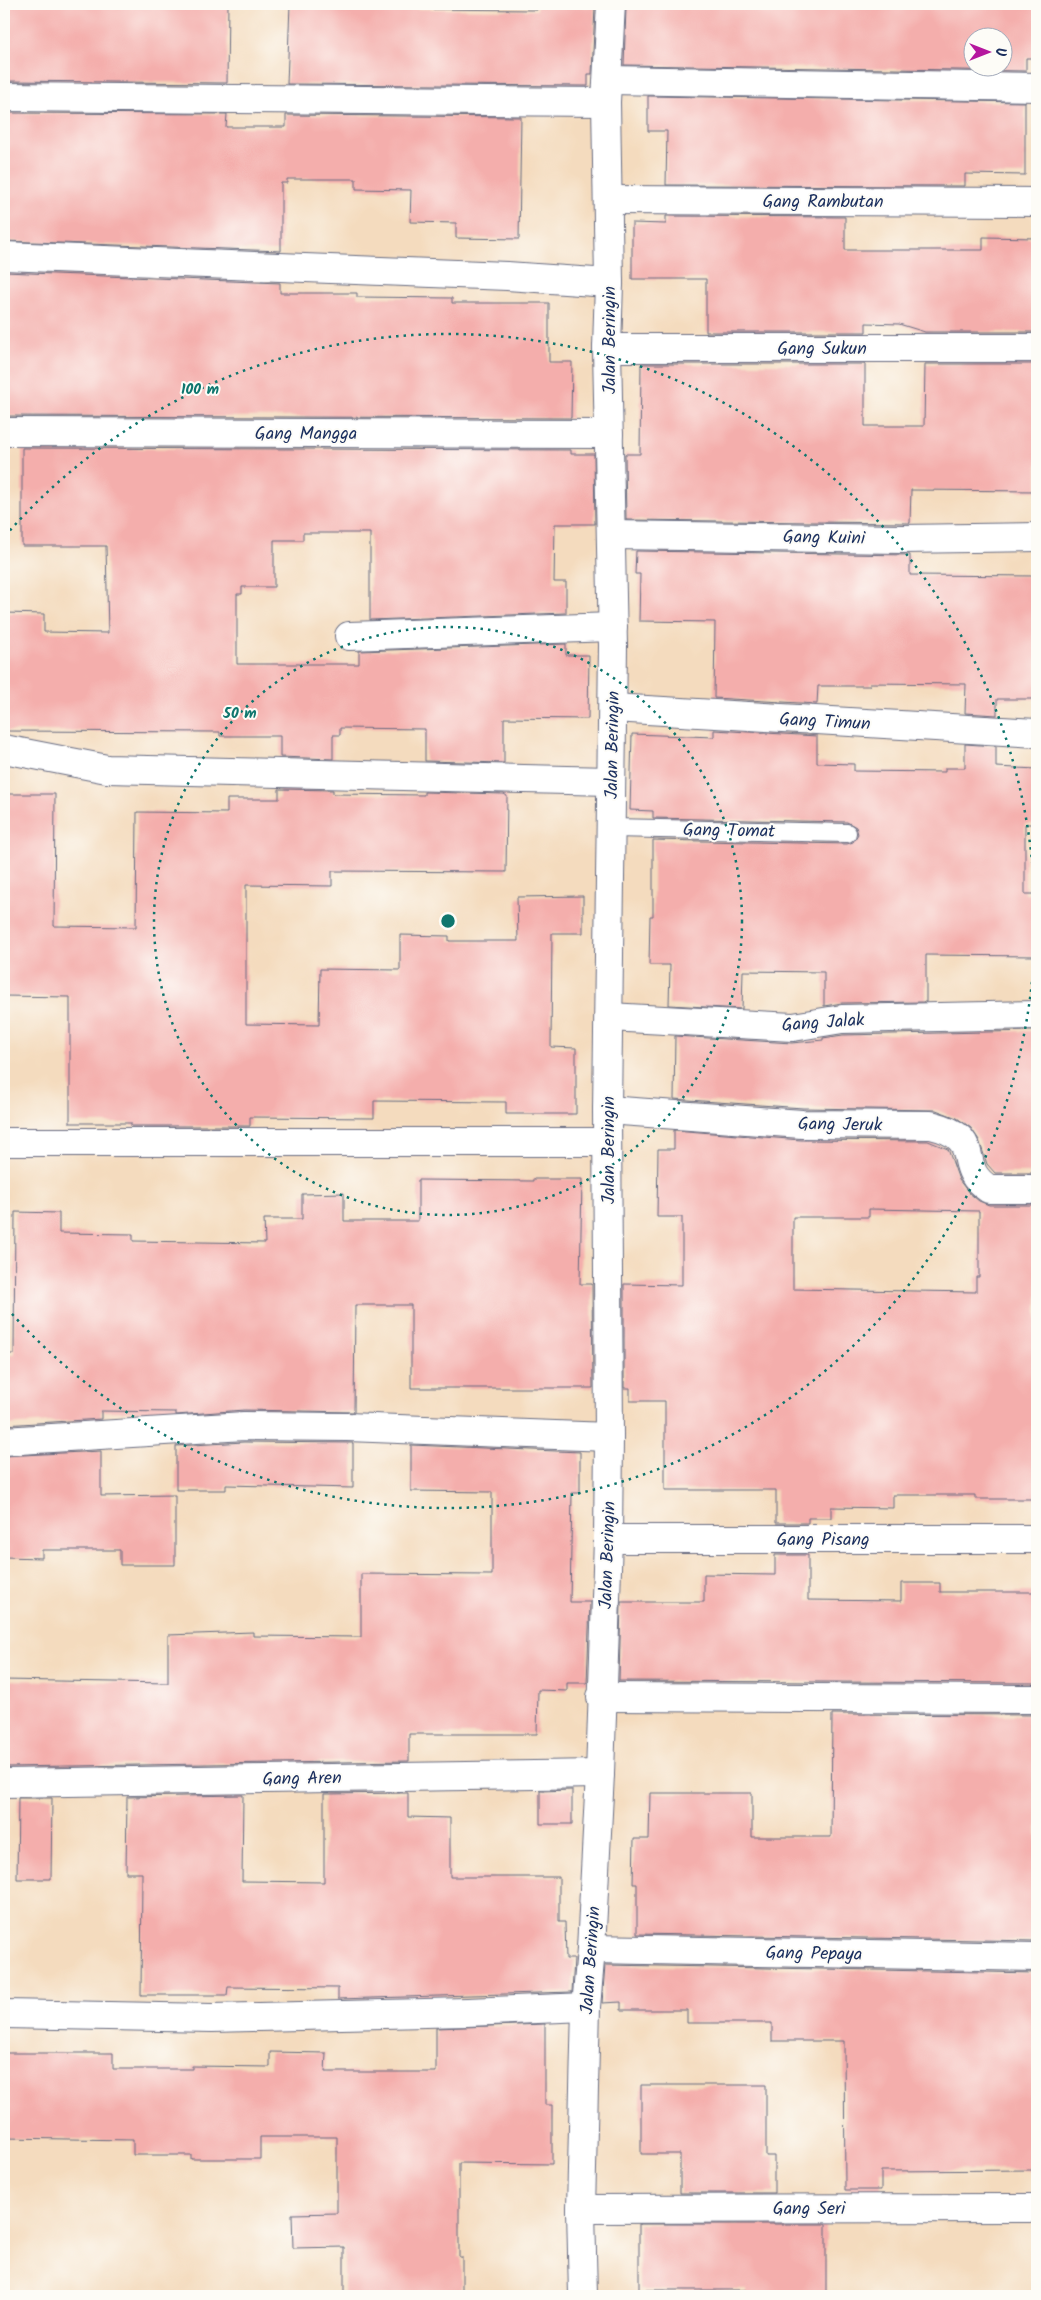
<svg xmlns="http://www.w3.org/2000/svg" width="1041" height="2300" viewBox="0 0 1041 2300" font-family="Kalam,sans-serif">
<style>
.building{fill:#f4aeac;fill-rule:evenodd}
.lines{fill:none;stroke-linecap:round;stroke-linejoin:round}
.service-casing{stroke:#676b80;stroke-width:20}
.minor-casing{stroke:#676b80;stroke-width:30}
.tertiary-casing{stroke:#676b80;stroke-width:30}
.service{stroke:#fff;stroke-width:18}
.minor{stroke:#fff;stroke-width:28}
.tertiary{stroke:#fff;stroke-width:28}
.ring{fill:none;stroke:#0f766e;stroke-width:2.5;stroke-dasharray:2.5 5}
.labels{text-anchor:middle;stroke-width:4;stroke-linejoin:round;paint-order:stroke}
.street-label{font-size:18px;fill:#1b2f5e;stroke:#fdfcf7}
.centre{fill:#0f766e;stroke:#fdfcf7;stroke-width:2.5}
.ring-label{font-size:15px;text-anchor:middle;font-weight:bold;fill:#0f766e;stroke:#fdfcf7;stroke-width:4;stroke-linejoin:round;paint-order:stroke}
</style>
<rect width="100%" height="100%" fill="#fdfcf7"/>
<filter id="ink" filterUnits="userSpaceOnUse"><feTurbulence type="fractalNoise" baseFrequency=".02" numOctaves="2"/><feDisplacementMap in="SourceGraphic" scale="10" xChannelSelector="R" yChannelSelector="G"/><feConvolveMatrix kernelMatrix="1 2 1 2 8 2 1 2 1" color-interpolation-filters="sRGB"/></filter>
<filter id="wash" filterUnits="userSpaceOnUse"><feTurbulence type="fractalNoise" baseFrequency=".0096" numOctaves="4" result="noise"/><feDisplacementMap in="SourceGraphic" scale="20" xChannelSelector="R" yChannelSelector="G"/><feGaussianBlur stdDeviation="1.12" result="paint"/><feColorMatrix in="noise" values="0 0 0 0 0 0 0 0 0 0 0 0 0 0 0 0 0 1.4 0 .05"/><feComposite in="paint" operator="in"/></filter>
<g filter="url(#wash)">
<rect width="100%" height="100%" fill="#f4dbbe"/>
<g id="blocks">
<g class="building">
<path d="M4 4H228L227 83 4 81Z"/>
<path d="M290 4H415V9L537 10V6L595 7 592 74H588V86L287 84Z"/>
<path d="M638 4H1037V58H1026V71L624 65 626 7H637ZM974 38H1004V68H974Z"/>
<path d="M648 96 1025 102V175L965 174V186L666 185 667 131H648Z"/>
<path d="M4 113 227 114 226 127H286V115L521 117 519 239 456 238V223L410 222 411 190 356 189V179H287V183H281V251L4 241Z"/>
<path d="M666 216 845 217V250H983V237L1036 238 1035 332H925L899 324 866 323V332H706V279H632V223L666 224Z"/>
<path d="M4 272 280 283V293H357V297L452 298V303H549V362H572L571 418 4 416Z"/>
<path d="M641 364H865V426H924L925 364H1037V491L911 490 910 523 626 520 625 454H640Z"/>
<path d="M22 448 571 450V454H594L595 524H555L554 582H566V613L370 620V533H303V540H274V587H242V594H237V664H359V651L566 644V655H589L588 719 504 718V763L425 761V729L340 728V735H333V759L280 757V736H220V732L4 731 5 613 44 614V632L108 633 106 546H22Z"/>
<path d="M636 551 910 555V575L1037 576V699H997V715L965 713 966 684 870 683V686H818L817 704 714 698 715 622 639 621 640 574H635Z"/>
<path d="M714 730 817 736V763L854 764V771L945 772V768H965V744L996 746V767L1037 769V824H1025V894H1037V956L926 955V1002L842 1003 824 1006V972L743 971 742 1009 669 1005 670 965H649L650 916H653V840L847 844 853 842 858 834 856 827 847 822 653 818V811L630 810 632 734 714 737Z"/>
<path d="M279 789 333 790V794L424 795V792L504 794 507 796 506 872 332 871V886L246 885V1024L319 1025 320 969 400 970V935L449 936V941H518L517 897 583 896V933H552L551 1047 576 1048V1114H506V1102L374 1101V1118L250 1117V1126H131V1123H70V997L4 996V794H55L54 926 136 927 137 812 227 813V799H279Z"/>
<path d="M1037 1031V1173H995L987 1164 979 1140 971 1128 957 1118 936 1110 803 1108 674 1099 675 1036 792 1043 823 1040V1038L843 1035Z"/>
<path d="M674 1130 801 1140 928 1141 948 1149 959 1180 968 1192 979 1201 989 1205H1037V1499H975V1495H893V1508L831 1507V1518H808V1523H776V1490H665V1401H630V1388H624V1284L682 1285V1217H657L658 1149H674ZM869 1209 979 1211V1277H976V1292L793 1289V1217H869Z"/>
<path d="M533 1179H582L580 1284H592L593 1388H411V1305H355L354 1412 244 1410 176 1415V1412L101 1411V1419L4 1425V1354H14L15 1212 59 1213V1233L133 1234V1241L265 1243 264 1219H302V1194L344 1193V1221H418V1180L533 1181Z"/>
<path d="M244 1442 353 1443V1488L226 1485V1490H176V1446Z"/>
<path d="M411 1445 580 1452V1493H572L570 1602H590L587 1683H567V1691L538 1690 537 1734H409V1761L4 1767V1680L168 1683V1635L253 1632V1636L361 1637V1574L492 1575V1492L411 1491Z"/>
<path d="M101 1451V1496L175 1495V1565H120V1550H42V1558L4 1557V1456Z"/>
<path d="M775 1555H808V1600L901 1601V1583H940V1592H1037V1683L619 1681 621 1602H704V1574L775 1575Z"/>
<path d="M832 1714 1037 1715V1941L637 1934V1884H633L634 1839H649L650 1793H752V1837H831Z"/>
<path d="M572 1790V1824H540V1791Z"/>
<path d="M408 1793V1817L450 1818V1877H559V1922H565L566 1959H574L572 1992 338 1999V1988L228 1987 227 1995H141L142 1873H126L127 1797 243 1795 242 1881 324 1882V1794Z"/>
<path d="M18 1798H52L51 1879H17Z"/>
<path d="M605 1965 1037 1973V2170L881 2171V2190H845L844 2041H772V2023H687V2010H621V2002L602 2003Z"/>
<path d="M545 2024V2105H552V2164L459 2163V2257H462V2296H344V2247L293 2248 292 2214 337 2213V2137H260V2159H191V2155H133V2140L4 2138V2053H113V2069H192V2066L270 2067V2052L326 2053 325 2072H436V2028Z"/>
<path d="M641 2085H766V2156H774V2193H680V2154H641Z"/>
<path d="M639 2224H826V2296H746V2290H639Z"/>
</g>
</g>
</g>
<g filter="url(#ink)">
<use href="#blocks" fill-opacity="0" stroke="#676b80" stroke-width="1"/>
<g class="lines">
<g class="service-casing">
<path id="service" d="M611 828 847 833"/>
</g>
<g class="minor-casing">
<g id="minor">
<path d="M608 80 1037 87"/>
<path d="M4 97 606 102"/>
<path d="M608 200 1037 202"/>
<path d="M4 256 507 276 609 283"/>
<path d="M607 348H1037"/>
<path d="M4 432 609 434"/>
<path d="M611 535 902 539 1037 537"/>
<path d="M349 636 613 627"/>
<path d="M613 708 1037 733"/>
<path d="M4 749 107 769 611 781"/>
<path d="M609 1017 793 1027 842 1019 1037 1015"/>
<path d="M607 1110 802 1124 931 1125C988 1139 952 1166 989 1189H1037"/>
<path d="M4 1142H607"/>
<path d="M4 1441 244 1426 347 1427 609 1437"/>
<path d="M608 1539H1037"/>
<path d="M601 1697 1037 1699"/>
<path d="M4 1783 600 1774"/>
<path d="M591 1949 1037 1957"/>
<path d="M4 2014 212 2018 467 2012 586 2007"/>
<path d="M581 2209 1037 2208"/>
</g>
</g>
<g class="tertiary-casing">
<path id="tertiary" d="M583 2296 581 2209 586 2007 591 1949 600 1774 608 1539 609 1437 607 1110 613 646 607 348 609 283 606 102 611 4"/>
</g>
<use href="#service" class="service"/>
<use href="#minor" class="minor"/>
<use href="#tertiary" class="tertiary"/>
</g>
</g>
<g class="ring">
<circle cx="448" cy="921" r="294"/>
<path d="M5 536A587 587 0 1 1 5 1306"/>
</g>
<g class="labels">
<g class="street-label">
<text x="823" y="207">Gang Rambutan</text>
<text transform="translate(609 340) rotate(-90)" y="6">Jalan Beringin</text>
<text x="822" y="354">Gang Sukun</text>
<text x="306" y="439">Gang Mangga</text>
<text transform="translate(824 537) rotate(1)" y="6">Gang Kuini</text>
<text transform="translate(825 721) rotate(3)" y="6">Gang Timun</text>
<text transform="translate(612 745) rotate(-89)" y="6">Jalan Beringin</text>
<text transform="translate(729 830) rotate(1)" y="6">Gang Tomat</text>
<text transform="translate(823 1022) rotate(-4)" y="6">Gang Jalak</text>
<text transform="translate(840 1124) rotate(1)" y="6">Gang Jeruk</text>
<text transform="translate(608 1150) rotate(-90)" y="6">Jalan Beringin</text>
<text x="823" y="1545">Gang Pisang</text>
<text transform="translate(607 1555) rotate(-88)" y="6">Jalan Beringin</text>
<text transform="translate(302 1778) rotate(-1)" y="6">Gang Aren</text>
<text transform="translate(814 1953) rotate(1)" y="6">Gang Pepaya</text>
<text transform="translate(590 1960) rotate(-86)" y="6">Jalan Beringin</text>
<text x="809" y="2214">Gang Seri</text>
</g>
</g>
<circle cx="448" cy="921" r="8" class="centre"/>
<g class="ring-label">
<text x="200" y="394">100 m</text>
<text x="240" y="718">50 m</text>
</g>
<rect width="1041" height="2300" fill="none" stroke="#fdfcf7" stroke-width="20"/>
<g transform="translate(988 52) rotate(90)"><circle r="24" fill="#fdfcf7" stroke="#a3aaba"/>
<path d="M0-4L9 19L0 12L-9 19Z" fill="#b5179e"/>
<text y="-8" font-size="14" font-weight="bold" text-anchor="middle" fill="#1b2f5e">U</text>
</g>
</svg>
